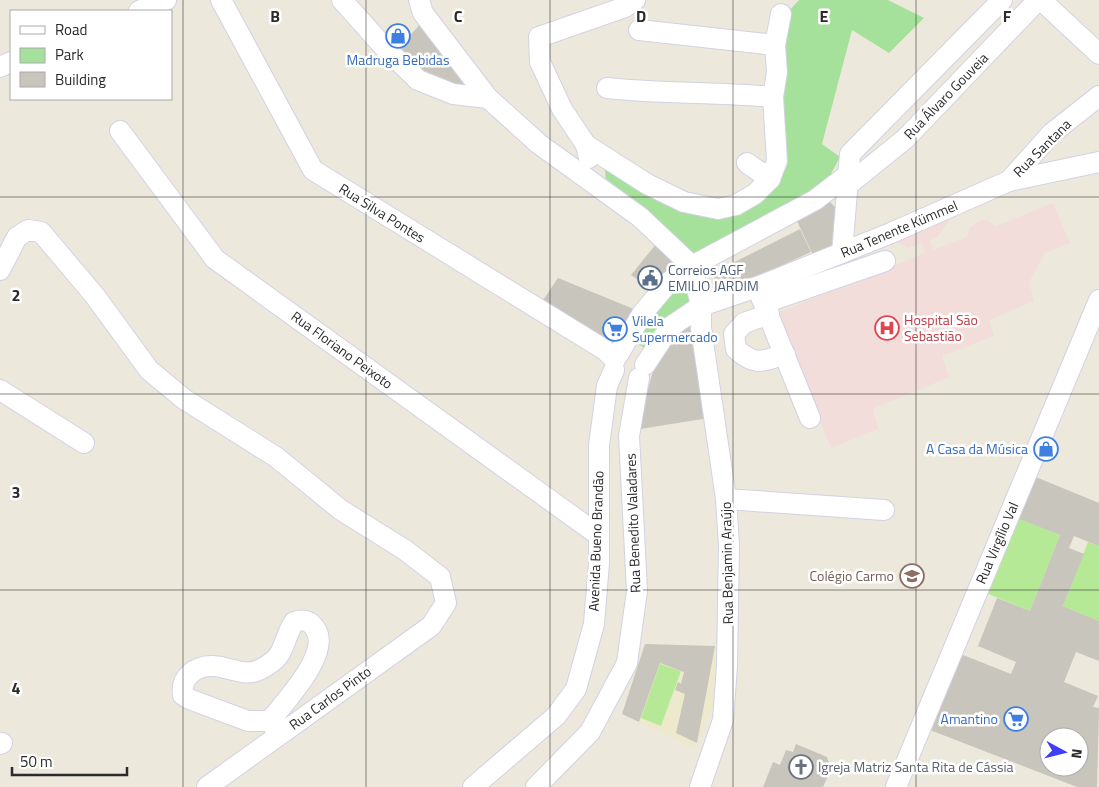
<svg xmlns="http://www.w3.org/2000/svg" width="1099" height="787" viewBox="0 0 1099 787" font-family="'Titillium Web',sans-serif">
<style>
.education{fill:#ede9cc}
.medical{fill:#f2ddda}
.green{fill:#a5e19a}
.pitch{fill:#b6e996}
.building{fill:#c7c5bc;fill-rule:evenodd}
.lines{fill:none;stroke-linecap:round;stroke-linejoin:round}
.minor-casing{stroke:#d2d2e3;stroke-width:22}
.minor{stroke:#fff;stroke-width:20}
.grid{fill:none;stroke:#2a2a2a;stroke-width:1;stroke-opacity:0.55}
.labels{text-anchor:middle;stroke-width:5;stroke-linejoin:round;paint-order:stroke}
.shop-label{font-size:14px;fill:#366cbe;stroke:#fff;text-anchor:end}
.street-label{font-size:14px;fill:#2a2a2a;stroke:#fff}
.service-label{font-size:14px;fill:#4e5e75;stroke:#fff;text-anchor:start}
.health-label{font-size:14px;fill:#be3a42;stroke:#fff;text-anchor:start}
.education-label{font-size:14px;fill:#785e54;stroke:#fff;text-anchor:end}
.worship-label{font-size:14px;fill:#5b616d;stroke:#fff;text-anchor:start}
.grid-label{font-size:16px;text-anchor:middle;font-weight:bold;fill:#2a2a2a;stroke:#fff;stroke-width:5;stroke-linejoin:round;paint-order:stroke}
</style>
<rect width="100%" height="100%" fill="#ece8dc"/>
<path class="education" d="M645 644 721 646 719 692 694 749 622 714Z"/>
<path class="medical" d="M1053 203 1070 243 1045 253 1029 282 1034 301 989 320 994 336 942 356 949 377 873 409 878 429 831 448 777 313 925 253 922 243 908 248 894 241 951 218 938 236 930 240 933 250 967 237 970 227 981 220H988L996 226Z"/>
<g class="green">
<path d="M799 0H888L924 18 889 53 852 30 822 144 840 157 826 183 694 261 606 181 604 161 718 213 772 183 786 14Z"/>
<path d="M690 271 695 302 649 352 631 338Z"/>
</g>
<g class="pitch">
<path d="M1017 517 1060 535 1030 611 986 593Z"/>
<path d="M1088 542 1099 546V621L1063 606Z"/>
<path d="M660 664 681 671 661 726 641 718Z"/>
</g>
<g class="building">
<path d="M424 20 480 94 421 76 395 52Z"/>
<path d="M830 202 836 208 833 251 814 257 797 221Z"/>
<path d="M800 229 811 252 737 286 727 287 717 282 711 274Z"/>
<path d="M661 238 687 266 656 293 631 275Z"/>
<path d="M558 278 641 312 616 352 539 306Z"/>
<path d="M682 326 691 327 695 334 709 418 640 429 647 392 655 364Z"/>
<path d="M1026 473 1099 503V546L1074 536 1069 548 1084 554 1063 606 1099 621V661L1076 652 1064 682 1098 696 1093 707 1099 708 1097 787H1077L930 730 958 653 1011 674 1016 662 978 646 997 598 1030 611 1060 535 1010 515ZM1049 737H1079V767H1049Z"/>
<path d="M645 644 715 646 697 743 676 733 685 694 675 690 678 682 681 684 684 672 660 663 639 722 622 714Z"/>
<path d="M796 744 827 757 831 769 823 787H763L773 762 780 765 786 750 793 752Z"/>
</g>
<g class="lines">
<g class="minor-casing">
<g id="minor">
<path d="M221 0 313 170 605 350 615 360"/>
<path d="M342 0 383 46 418 80 453 94 488 98"/>
<path d="M419 0 423 13 488 98 539 144 640 217 692 266"/>
<path d="M1041 0 1099 54"/>
<path d="M139 11 166 0"/>
<path d="M639 30 775 45"/>
<path d="M0 67 11 62"/>
<path d="M607 88C662 94 718 92 773 97"/>
<path d="M120 131 215 259 597 534"/>
<path d="M586 145 647 184 684 202 718 209 736 205 755 194 770 179 777 161 773 97 777 72 775 45 781 14"/>
<path d="M589 158 586 145 562 109 540 62 539 37 625 7 635 0"/>
<path d="M747 163 770 179"/>
<path d="M1009 181 1052 133 1099 96"/>
<path d="M848 185 905 139 1038 0"/>
<path d="M842 253 850 154 1002 0"/>
<path d="M692 266 701 306V328L726 499 729 545 727 666 723 720 700 787"/>
<path d="M0 270 17 237 28 230 41 232 95 296 149 370 184 399 276 457 341 510 405 550 440 577 446 603 431 626 207 787"/>
<path d="M757 287 810 418"/>
<path d="M764 303 885 261"/>
<path d="M769 314 744 323 734 334 736 349C755 366 761 362 785 354"/>
<path d="M618 355 642 314 669 282 692 266 815 200 849 174"/>
<path d="M645 365 670 327 701 306 757 287 891 233 1009 181 1099 162"/>
<path d="M0 390 84 443"/>
<path d="M726 499 884 510"/>
<path d="M270 721H248L189 699 183 695C180 677 196 665 214 666 229 667 244 677 259 670 288 656 280 645 294 622 302 619 309 620 314 627 334 651 285 701 270 721L279 734"/>
<path d="M0 744 2 743"/>
<path d="M473 787 556 716 576 689 594 624 599 563V445L607 386 614 370"/>
<path d="M536 787 590 732 627 663 637 591 629 436 639 378"/>
<path d="M896 787 1099 300"/>
</g>
</g>
<use href="#minor" class="minor"/>
</g>
<path class="grid" d="M183 0V787M366 0V787M550 0V787M733 0V787M916 0V787M0 197H1099M0 394H1099M0 590H1099"/>
<defs>
<g id="shop-ring" transform="scale(1.25)"><circle r="9.5" fill="#fff" stroke="#3f7fe0" stroke-width="1.5"/><path d="M-5-2.5h2.3a2.7 3.5 0 0 1 5.4 0H5L5.5 6h-11ZM-1.5-2.5h3a1.5 2.3 0 0 0-3 0Z" fill="#3f7fe0"/></g>
<g id="civic-ring" transform="scale(1.25)"><circle r="9.5" fill="#fff" stroke="#5c6f8a" stroke-width="1.5"/><path d="M-.6-6.5H3V-4.5H.6V-3L4-1V1h2V6H-6V1h2V-1L-.6-3ZM-1.2 2.5V6h2.4V2.5Z" fill="#5c6f8a"/></g>
<g id="hospital-ring" transform="scale(1.25)"><circle r="9.5" fill="#fff" stroke="#e0444e" stroke-width="1.5"/><path d="M-5-5h3v3.5h4V-5h3V5h-3V1.5h-4V5h-3Z" fill="#e0444e"/></g>
<g id="supermarket-ring" transform="scale(1.25)"><circle r="9.5" fill="#fff" stroke="#3f7fe0" stroke-width="1.5"/><path d="M-6-5.5h2.5l.6 2H6L4.5 2H-2.5L-4.4-4H-6ZM-1.5 3.2a1.3 1.3 0 1 0 .1 0ZM3 3.2a1.3 1.3 0 1 0 .1 0Z" fill="#3f7fe0"/></g>
<g id="school-ring" transform="scale(1.25)"><circle r="9.5" fill="#fff" stroke="#8d6e63" stroke-width="1.5"/><path d="M0-5L7-2L0 1L-7-2ZM-4 1L0 2.5L4 1V4Q0 6-4 4Z" fill="#8d6e63"/></g>
<g id="church-ring" transform="scale(1.25)"><circle r="9.5" fill="#fff" stroke="#6b7280" stroke-width="1.5"/><path d="M-1.2-6h2.4v3.5h3.3v2.4h-3.3V6h-2.4V-.1h-3.3v-2.4h3.3Z" fill="#6b7280"/></g>
</defs>
<g fill-rule="evenodd">
<use href="#shop-ring" x="398" y="36"/>
<use href="#civic-ring" x="650" y="278"/>
<use href="#hospital-ring" x="887" y="328"/>
<use href="#supermarket-ring" x="615" y="329"/>
<use href="#shop-ring" x="1046" y="449"/>
<use href="#school-ring" x="912" y="576"/>
<use href="#supermarket-ring" x="1016" y="719"/>
<use href="#church-ring" x="801" y="767"/>
</g>
<g class="labels">
<g class="shop-label">
<text x="398" y="65" text-anchor="middle">Madruga Bebidas</text>
<text x="632" y="326" text-anchor="start">Vilela<tspan x="632" dy="16">Supermercado</tspan></text>
<text x="1028" y="454">A Casa da Música</text>
<text x="998" y="724">Amantino</text>
</g>
<g class="street-label">
<text transform="translate(946 96) rotate(-46)" y="5">Rua Álvaro Gouveia</text>
<text transform="translate(1042 148) rotate(-45)" y="5">Rua Santana</text>
<text transform="translate(382 213) rotate(32)" y="5">Rua Silva Pontes</text>
<text transform="translate(899 229) rotate(-23)" y="5">Rua Tenente Kümmel</text>
<text transform="translate(342 350) rotate(36)" y="5">Rua Floriano Peixoto</text>
<text transform="translate(633 523) rotate(-92)" y="5">Rua Benedito Valadares</text>
<text transform="translate(596 541) rotate(-88)" y="5">Avenida Bueno Brandão</text>
<text transform="translate(997 543) rotate(-67)" y="5">Rua Virgílio Val</text>
<text transform="translate(727 563) rotate(-91)" y="5">Rua Benjamin Araújo</text>
<text transform="translate(330 698) rotate(-36)" y="5">Rua Carlos Pinto</text>
</g>
<g class="service-label">
<text x="668" y="275">Correios AGF<tspan x="668" dy="16">EMILIO JARDIM</tspan></text>
</g>
<g class="health-label">
<text x="904" y="325">Hospital São<tspan x="904" dy="16">Sebastião</tspan></text>
</g>
<g class="education-label">
<text x="894" y="581">Colégio Carmo</text>
</g>
<g class="worship-label">
<text x="818" y="772">Igreja Matriz Santa Rita de Cássia</text>
</g>
</g>
<g class="grid-label">
<text x="275" y="22">B</text>
<text x="458" y="22">C</text>
<text x="641" y="22">D</text>
<text x="824" y="22">E</text>
<text x="1007" y="22">F</text>
<text x="16" y="301">2</text>
<text x="16" y="498">3</text>
<text x="16" y="694">4</text>
</g>
<rect x="10" y="10" width="162" height="90" fill="#ffffff" stroke="#aaaaaa"/>
<rect x="20" y="26" width="25" height="8" fill="#ffffff" stroke="#aaaaaa"/>
<text x="55" y="35" font-size="15" fill="#2a2a2a">Road</text>
<rect x="20" y="48" width="25" height="15" fill="#a5e19a" stroke="#aaaaaa"/>
<text x="55" y="60" font-size="15" fill="#2a2a2a">Park</text>
<rect x="20" y="72" width="25" height="15" fill="#c7c5bc" stroke="#aaaaaa"/>
<text x="55" y="85" font-size="15" fill="#2a2a2a">Building</text>
<g transform="translate(1064 752) rotate(97)"><circle r="24" fill="#ffffff" stroke="#aaaaaa"/>
<path d="M0-4L9 19L0 12L-9 19Z" fill="#403ff6"/>
<text y="-8" font-size="14" font-weight="bold" text-anchor="middle" fill="#2a2a2a">N</text>
</g>
<path d="M12 767v8h115v-8" fill="none" stroke="#2a2a2a" stroke-width="2.5"/>
<text x="20" y="767" font-size="15" fill="#2a2a2a" stroke="#ffffff" stroke-width="4" paint-order="stroke">50 m</text>
</svg>
